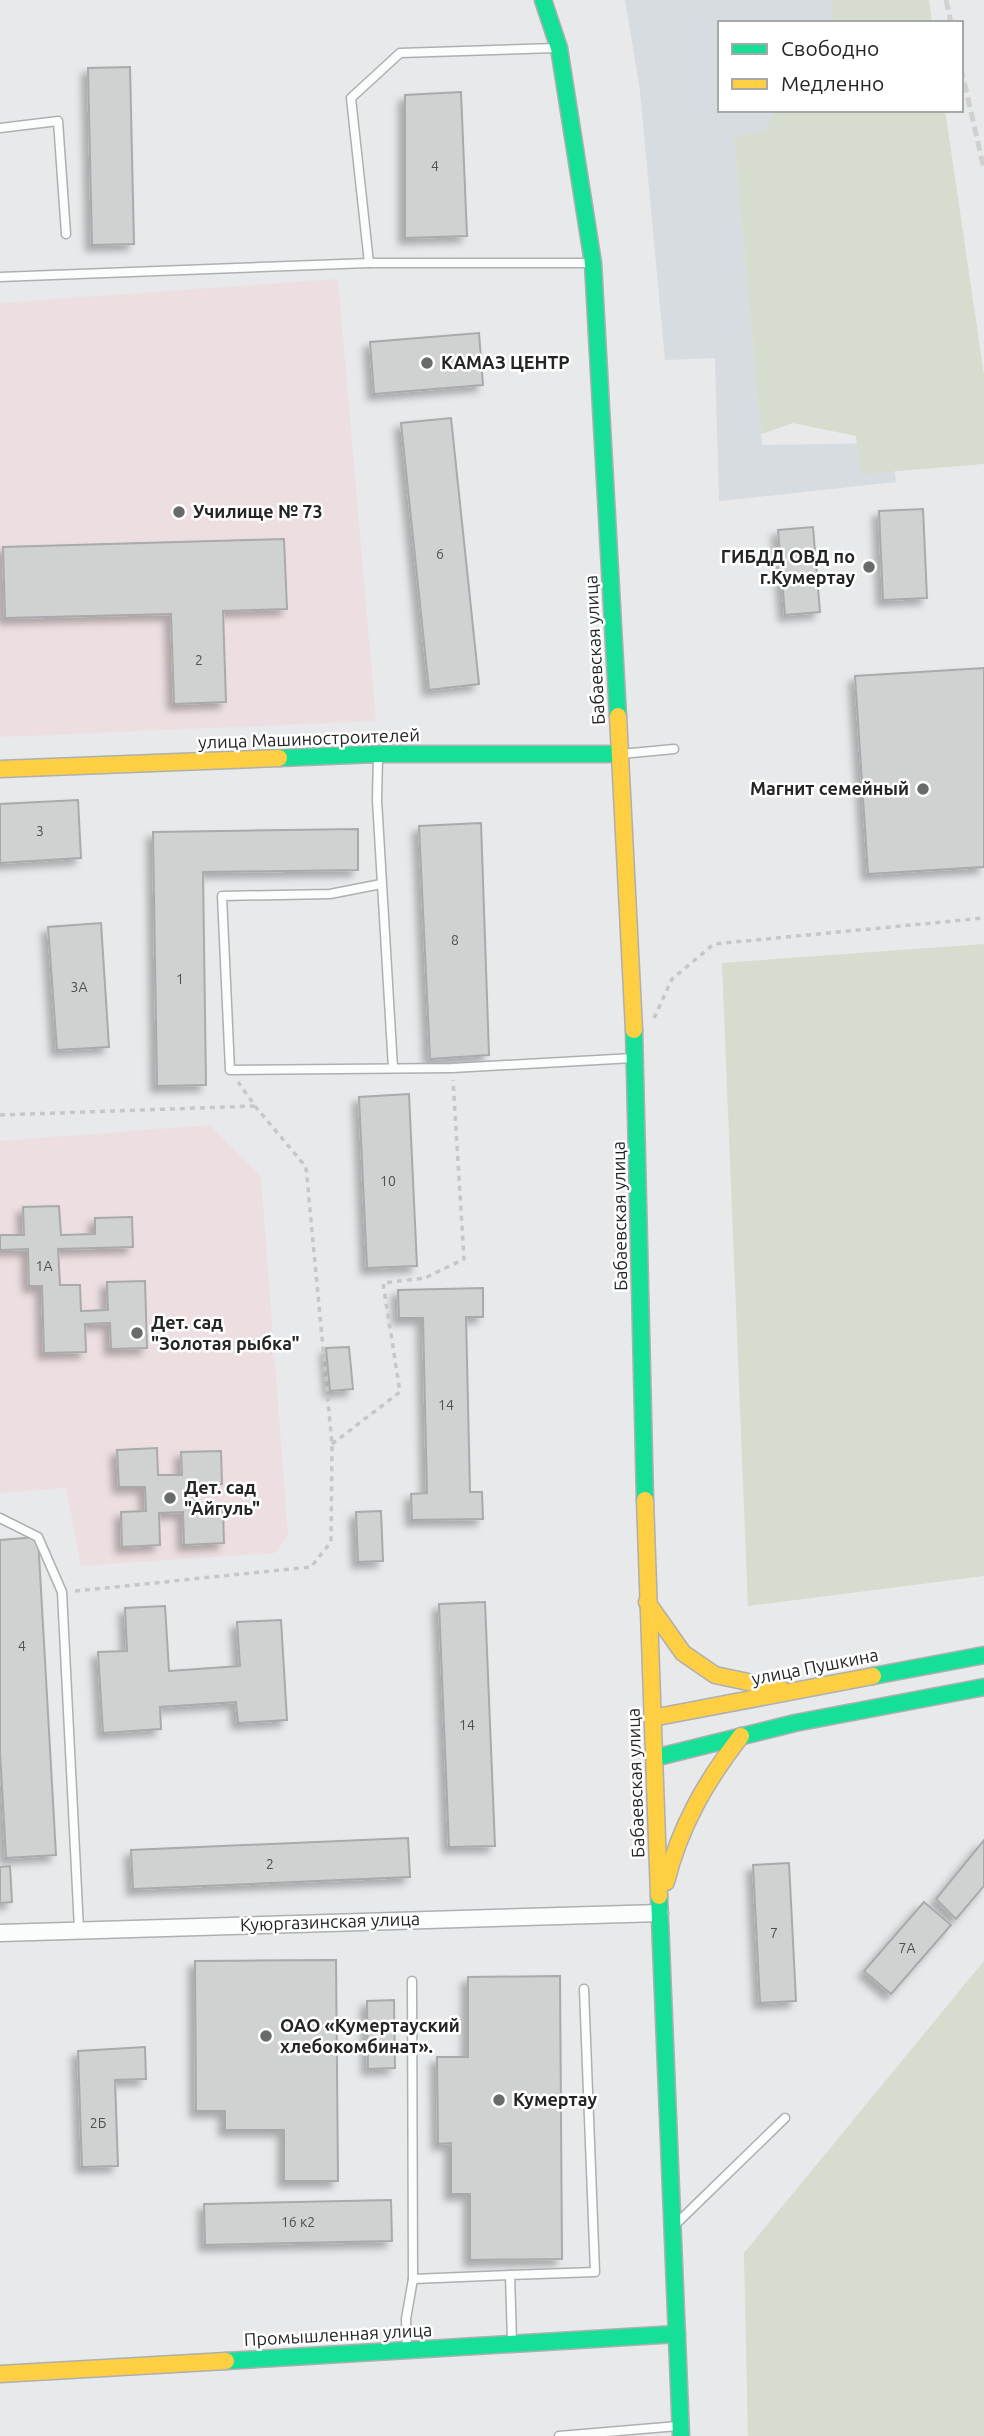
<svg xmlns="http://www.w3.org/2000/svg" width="984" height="2436" viewBox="0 0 984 2436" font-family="Ubuntu,sans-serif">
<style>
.built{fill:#d7dce1}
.education{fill:#eddfe1}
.green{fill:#d6dcce}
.building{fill:#d0d1d1;stroke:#a9aaab;stroke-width:2;filter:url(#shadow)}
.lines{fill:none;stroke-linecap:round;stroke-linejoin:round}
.lane-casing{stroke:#aeafb0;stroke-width:11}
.street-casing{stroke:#aeafb0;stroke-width:19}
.fast-casing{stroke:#aeafb0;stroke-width:19}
.slow-casing{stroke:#aeafb0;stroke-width:19}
.path{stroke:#c6c7c7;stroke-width:3.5;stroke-dasharray:5 5;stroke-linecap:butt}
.lane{stroke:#fbfcfc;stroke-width:8}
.street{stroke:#fbfcfc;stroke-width:16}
.fast{stroke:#16e098;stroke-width:16}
.slow{stroke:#ffcf43;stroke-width:16}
.rail{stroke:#d0d0d0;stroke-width:5;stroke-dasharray:10 5;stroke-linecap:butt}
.poi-dot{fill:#686a6b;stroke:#fff;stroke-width:2.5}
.labels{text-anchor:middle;stroke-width:5;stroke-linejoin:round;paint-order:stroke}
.number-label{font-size:14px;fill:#4f5051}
.poi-label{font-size:18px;font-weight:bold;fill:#242526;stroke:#fff;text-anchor:start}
.street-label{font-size:18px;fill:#242526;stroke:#fff}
</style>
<defs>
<filter id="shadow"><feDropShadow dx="-6" dy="6" stdDeviation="3.5" flood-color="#0004"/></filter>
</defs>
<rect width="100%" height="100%" fill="#e7e9ea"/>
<path class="built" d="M625 0H832V23H720V110H775L766 131 734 137 762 445 891 443 896 482 719 501 715 358 665 360 640 91Z"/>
<g class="education">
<path d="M338 279 376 721 0 737V303Z"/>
<path d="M210 1125 261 1177 288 1535 275 1553 81 1566 66 1488 0 1493V1141Z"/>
</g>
<g class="green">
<path d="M832 0H929L932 23H832Z"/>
<path d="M775 110H945L984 375V464L861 474 856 436 793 423 761 434 734 137 765 131Z"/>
<path d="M984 944V1576L748 1606 722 963Z"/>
<path d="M984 1961V2436H748L744 2253Z"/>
</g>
<g class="building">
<path d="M130 67 134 244 92 245 88 68Z"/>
<path d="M461 92 467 236 405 238V95Z"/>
<path d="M479 333 483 385 374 394 370 342Z"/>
<path d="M451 418 479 684 429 690 401 423Z"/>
<path d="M923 509 927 598 883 600 879 511Z"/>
<path d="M813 527 820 612 785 615 778 530Z"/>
<path d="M284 539 287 609 223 611 226 702 174 704 171 614 5 618 3 547Z"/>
<path d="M984 668V867L868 874 855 676Z"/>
<path d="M78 800 81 858 0 863V804Z"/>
<path d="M481 823 489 1055 430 1059 419 826Z"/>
<path d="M358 829V870L203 872 206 1085 157 1086 153 832Z"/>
<path d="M101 923 109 1047 57 1050 48 927Z"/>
<path d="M409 1094 417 1266 367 1268 359 1097Z"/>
<path d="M59 1206 61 1235 95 1234V1218L132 1217 133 1247 58 1249 60 1285H80L81 1311 108 1310 107 1282 145 1281 147 1348 111 1349 110 1323 85 1324 86 1352 44 1353 42 1286H29L28 1249 0 1250V1235H24L23 1207Z"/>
<path d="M483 1288V1317H466L470 1492H482L483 1519 412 1520 411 1494 427 1493 423 1318H399L398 1290Z"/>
<path d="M349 1347 353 1389 330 1391 326 1348Z"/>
<path d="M157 1448 158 1475H182L181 1452 221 1451 222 1484 193 1485 194 1510 223 1509 224 1543 184 1545 183 1512 159 1513 160 1545 122 1547 121 1512 146 1511 145 1487H119L117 1450Z"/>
<path d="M381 1511 383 1561 358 1562 356 1512Z"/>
<path d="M38 1537 56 1855 6 1858 0 1752V1540Z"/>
<path d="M485 1602 495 1846 449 1847 439 1604Z"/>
<path d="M165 1606 169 1671 240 1666 237 1622 281 1620 287 1720 238 1723 236 1702 160 1707 161 1729 103 1733 98 1652 127 1651 125 1608Z"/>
<path d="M408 1838 410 1877 133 1889 131 1850Z"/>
<path d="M984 1840V1886L956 1919 936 1899Z"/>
<path d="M789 1863 796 2001 760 2003 753 1865Z"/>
<path d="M10 1866 12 1902 0 1903V1867Z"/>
<path d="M924 1902 951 1925 891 1994 864 1971Z"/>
<path d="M336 1960 338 2181H284V2130H225V2111H196L195 1961Z"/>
<path d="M560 1976 562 2259 470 2260V2194H451V2143L438 2144 437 2057H468V1977Z"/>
<path d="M394 2000 395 2068 368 2069 367 2001Z"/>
<path d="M145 2047 146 2079 115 2080 118 2166 82 2167 78 2051Z"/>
<path d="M391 2200 392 2241 205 2245 204 2204Z"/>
</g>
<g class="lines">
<g class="lane-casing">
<g id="lane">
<path d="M0 128 58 121 66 234"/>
<path d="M369 263 351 98 400 53 556 48"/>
<path d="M0 277 369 263H590"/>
<path d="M621 754 674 749"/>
<path d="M378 757 377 800 393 1068"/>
<path d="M381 884 330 894 222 896 230 1070 452 1068 633 1058"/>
<path d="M0 1518 38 1537 62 1592 79 1929"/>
<path d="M412 1981 413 2279 510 2275"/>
<path d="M677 2223 785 2118"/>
<path d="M512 2341 510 2275 595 2272 584 1989"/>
<path d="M407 2349 406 2319 413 2279"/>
<path d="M559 2436 678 2426"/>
</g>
</g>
<g class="street-casing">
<path id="street" d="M0 1933 660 1913"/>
</g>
<g class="fast-casing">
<g id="fast">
<path d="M543 0 559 48 593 263 618 716"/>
<path d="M279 758 378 754H620"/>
<path d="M634 1030 645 1500"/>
<path d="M873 1676 984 1655"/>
<path d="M654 1758 795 1723 984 1687"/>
<path d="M659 1896 681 2436"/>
<path d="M226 2361 677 2334"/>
</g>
</g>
<g class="slow-casing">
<g id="slow">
<path d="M618 716 634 1030"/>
<path d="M0 769 279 758"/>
<path d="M645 1500 659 1896"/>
<path d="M647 1602 683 1653 715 1675 781 1689"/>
<path d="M652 1718 873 1676"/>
<path d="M666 1882C680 1826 706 1781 741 1736"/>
<path d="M0 2374 226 2361"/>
</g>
</g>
<g class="path">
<path d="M654 1018 672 979 714 944 984 918"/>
<path d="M0 1115 255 1106 238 1082"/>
<path d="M332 1444 400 1392 383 1283 425 1278 464 1259 453 1080"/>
<path d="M75 1591 311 1567 331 1542 332 1444 306 1167 255 1106"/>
</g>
<use href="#lane" class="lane"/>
<use href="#street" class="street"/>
<use href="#fast" class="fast"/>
<use href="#slow" class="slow"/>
<g class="rail">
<path d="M946 0 951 23"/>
<path d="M961 68 984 169"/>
</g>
</g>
<g class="poi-dot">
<circle cx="427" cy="363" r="7"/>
<circle cx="179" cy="512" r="7"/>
<circle cx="869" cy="567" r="7"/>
<circle cx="923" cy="789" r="7"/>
<circle cx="137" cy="1333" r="7"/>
<circle cx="170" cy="1498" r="7"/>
<circle cx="266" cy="2036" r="7"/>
<circle cx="499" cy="2100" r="7"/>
</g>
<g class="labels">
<g class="number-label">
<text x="435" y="171">4</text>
<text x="440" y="559">6</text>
<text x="199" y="665">2</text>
<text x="40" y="836">3</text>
<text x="455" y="945">8</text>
<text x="180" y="984">1</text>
<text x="79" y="992">3А</text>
<text x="388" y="1186">10</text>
<text x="44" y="1271">1А</text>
<text x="446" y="1410">14</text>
<text x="22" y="1651">4</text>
<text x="467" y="1730">14</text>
<text x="270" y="1869">2</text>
<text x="774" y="1938">7</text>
<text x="907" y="1953">7А</text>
<text x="98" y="2128">2Б</text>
<text x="298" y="2227">16 к2</text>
</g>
<g class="poi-label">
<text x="441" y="369">КАМАЗ ЦЕНТР</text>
<text x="193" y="518">Училище № 73</text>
<text x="855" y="563" text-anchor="end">ГИБДД ОВД по<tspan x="855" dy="21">г.Кумертау</tspan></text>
<text x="909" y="795" text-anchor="end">Магнит семейный</text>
<text x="151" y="1329">Дет. сад<tspan x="151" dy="21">"Золотая рыбка"</tspan></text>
<text x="184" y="1494">Дет. сад<tspan x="184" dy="21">"Айгуль"</tspan></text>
<text x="280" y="2032">ОАО «Кумертауский<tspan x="280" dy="21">хлебокомбинат».</tspan></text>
<text x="513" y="2106">Кумертау</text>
</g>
<g class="street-label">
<text transform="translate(595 650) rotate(-93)" y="6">Бабаевская улица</text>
<text transform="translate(309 739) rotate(-2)" y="6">улица Машиностроителей</text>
<text transform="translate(620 1216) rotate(-91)" y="6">Бабаевская улица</text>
<text transform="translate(815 1667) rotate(-11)" y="6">улица Пушкина</text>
<text transform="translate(636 1783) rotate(-92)" y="6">Бабаевская улица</text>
<text transform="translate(330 1922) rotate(-2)" y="6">Куюргазинская улица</text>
<text transform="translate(338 2335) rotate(-3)" y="6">Промышленная улица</text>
</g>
</g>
<rect x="718" y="21" width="245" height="91" fill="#ffffff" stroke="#a7a8a8" stroke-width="2"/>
<rect x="732" y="44" width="35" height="10" fill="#16e098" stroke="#a7a8a8" stroke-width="2"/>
<text x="781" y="56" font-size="21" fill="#242526">Свободно</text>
<rect x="732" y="79" width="35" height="10" fill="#ffcf43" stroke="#a7a8a8" stroke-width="2"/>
<text x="781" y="91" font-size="21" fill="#242526">Медленно</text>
</svg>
